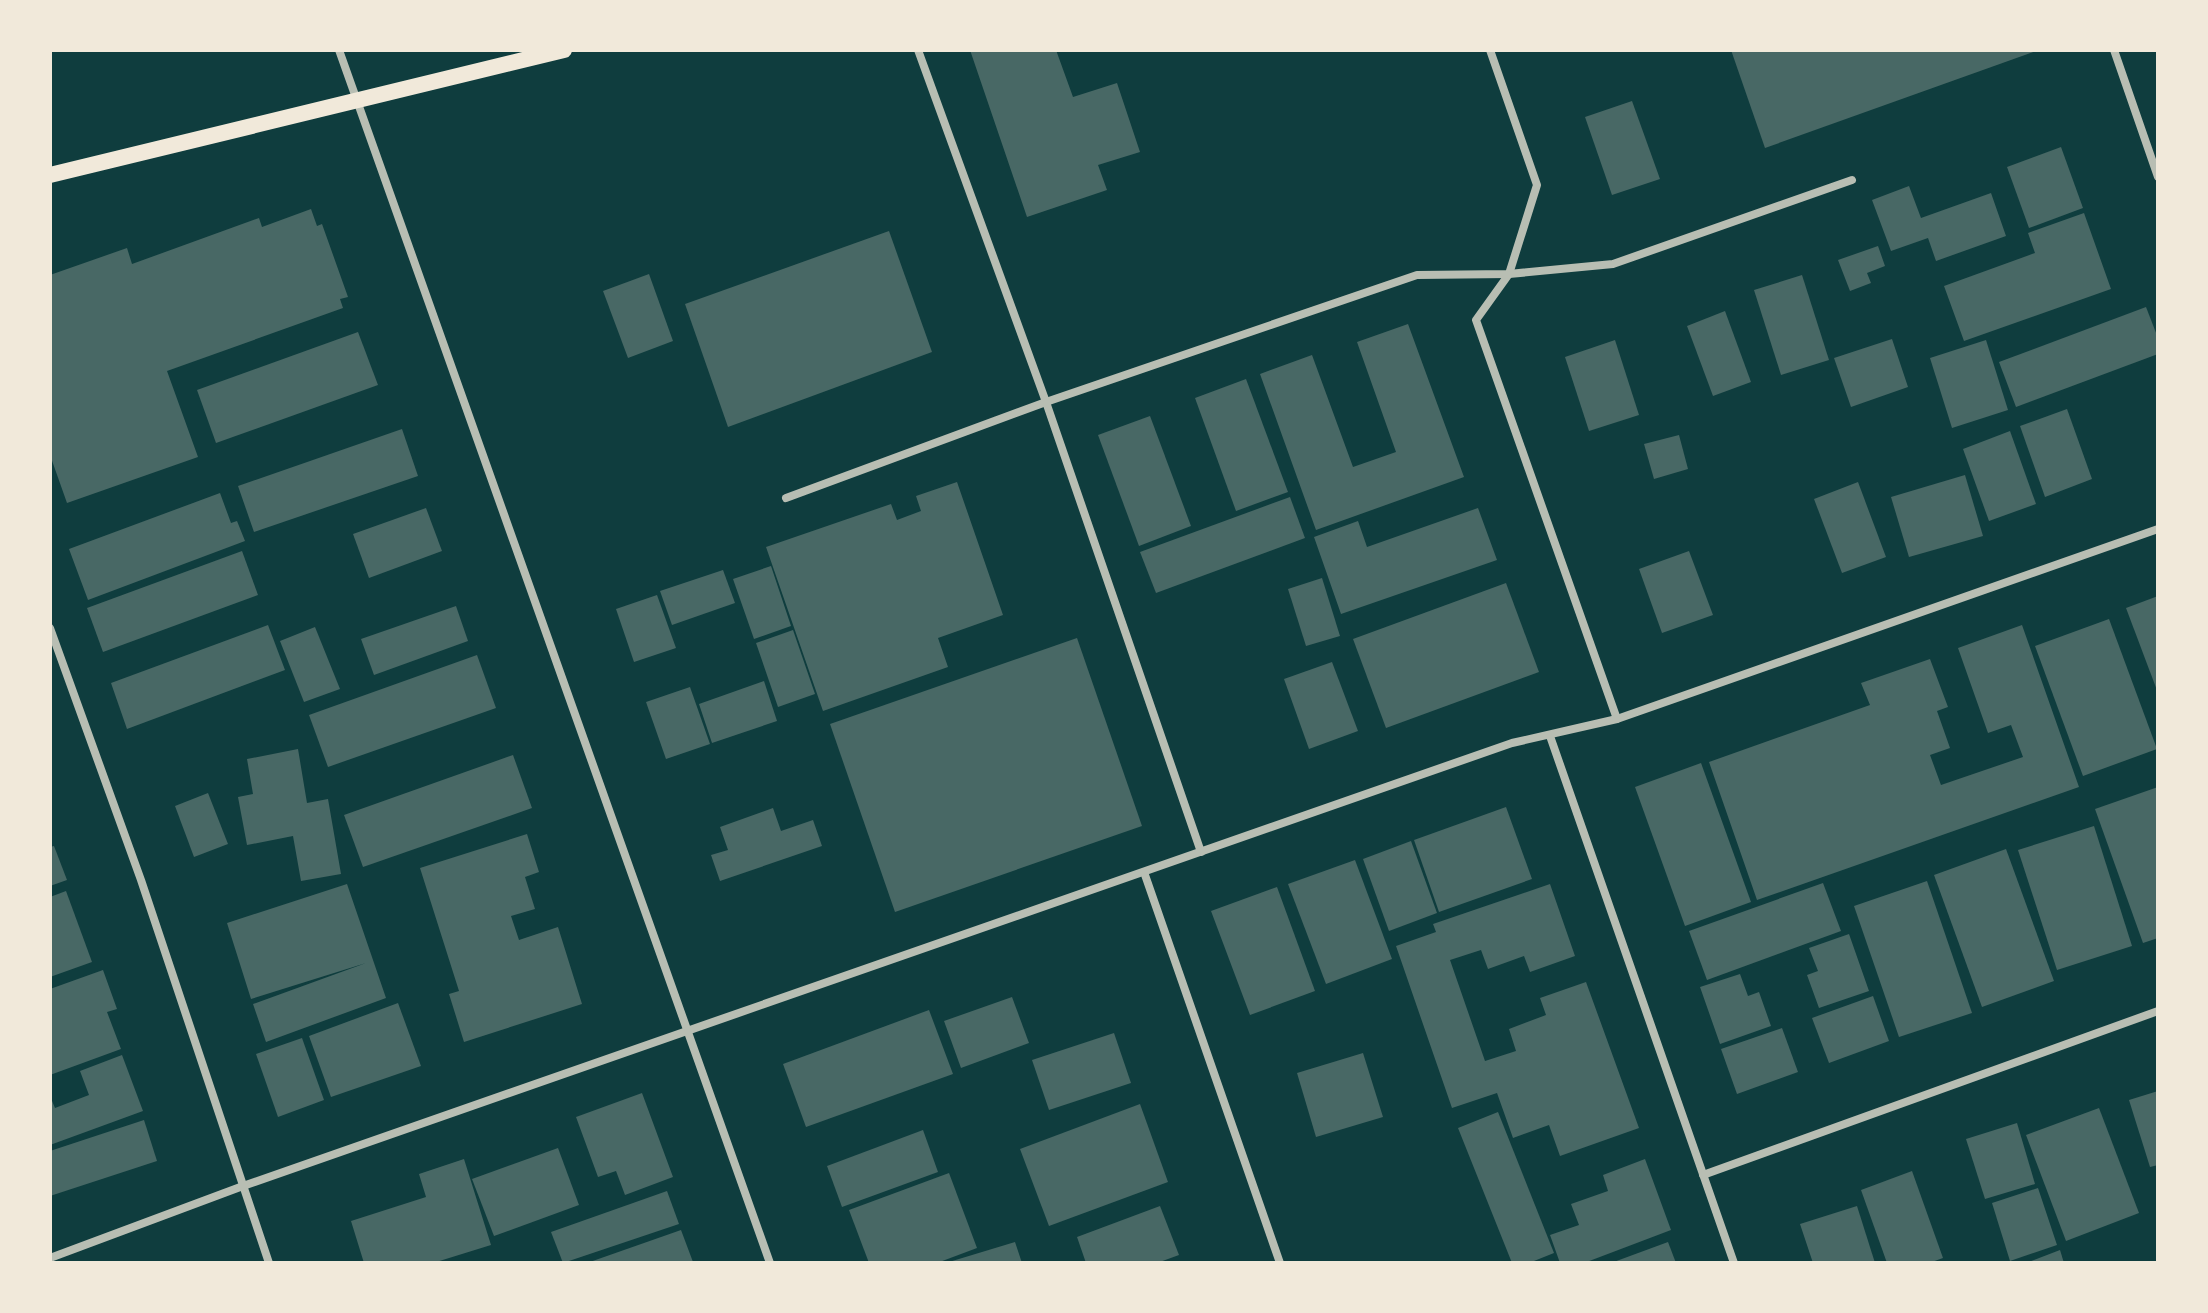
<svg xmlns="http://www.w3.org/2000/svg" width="2208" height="1313" viewBox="0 0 2208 1313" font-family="'PT Serif',serif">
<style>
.building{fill:#486865}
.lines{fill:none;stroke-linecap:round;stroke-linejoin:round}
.minor{stroke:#b8beb3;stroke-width:8}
.secondary{stroke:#f1e9da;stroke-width:16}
</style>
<rect width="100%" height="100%" fill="#0f3d3e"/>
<g class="building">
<path d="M970 50H1056L1073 97 1117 83 1140 152 1098 165 1107 190 1027 217Z"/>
<path d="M1731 50H2039L1765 148Z"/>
<path d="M1632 101 1660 179 1612 195 1585 117Z"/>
<path d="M2061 147 2083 208 2029 228 2007 167Z"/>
<path d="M1909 186 1921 218 1991 193 2006 236 1936 261 1928 238 1891 251 1872 200Z"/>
<path d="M311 209 317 226 322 224 348 297 340 299 343 308 167 371 198 457 67 503 50 455V275L127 248 132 264 259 218 262 227Z"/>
<path d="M2084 213 2111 289 1964 341 1944 286 2035 253 2028 233Z"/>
<path d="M889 231 932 352 728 427 685 304Z"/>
<path d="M1878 246 1885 266 1867 273 1871 283 1850 291 1838 260Z"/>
<path d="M649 274 673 341 628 358 603 291Z"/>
<path d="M1802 275 1829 360 1781 375 1754 290Z"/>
<path d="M2146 307 2158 338V354L2016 407 1999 362Z"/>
<path d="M1725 311 1751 382 1713 396 1687 326Z"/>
<path d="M1408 324 1464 477 1316 530 1260 374 1312 355 1353 467 1396 452 1357 342Z"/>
<path d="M358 332 378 385 216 443 197 390Z"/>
<path d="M1892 339 1908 387 1851 407 1834 358Z"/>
<path d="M1615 340 1639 415 1589 431 1565 357Z"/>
<path d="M1986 340 2008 410 1952 428 1930 358Z"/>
<path d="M1246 379 1288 492 1236 511 1195 398Z"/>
<path d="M2067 409 2092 479 2045 497 2020 426Z"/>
<path d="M1150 416 1191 526 1139 546 1098 435Z"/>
<path d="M402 429 418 476 254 532 238 486Z"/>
<path d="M2010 431 2036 504 1989 521 1963 449Z"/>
<path d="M1679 435 1688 469 1654 479 1644 444Z"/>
<path d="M1965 475 1983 536 1909 557 1891 497Z"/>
<path d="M957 482 1003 615 938 638 948 667 823 711 766 547 891 504 897 520 921 511 916 496Z"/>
<path d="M1858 482 1886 557 1842 573 1814 499Z"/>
<path d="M220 493 231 523 237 521 245 541 88 600 69 549Z"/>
<path d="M1290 497 1305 538 1156 593 1140 552Z"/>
<path d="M426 508 442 551 369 578 353 534Z"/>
<path d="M1478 508 1497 560 1341 614 1314 537 1358 521 1367 547Z"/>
<path d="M242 551 258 595 103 652 87 608Z"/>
<path d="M1689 551 1713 615 1662 633 1639 569Z"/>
<path d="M771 566 791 626 754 639 733 579Z"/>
<path d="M723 570 735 603 672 625 660 591Z"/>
<path d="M1322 578 1340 636 1306 646 1288 589Z"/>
<path d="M1506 583 1539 672 1386 728 1353 639Z"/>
<path d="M657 595 676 648 634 662 616 609Z"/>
<path d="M2158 596V693L2126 608Z"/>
<path d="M456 606 468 641 374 675 361 639Z"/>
<path d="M2109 619 2157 749 2083 776 2035 646Z"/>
<path d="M268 625 285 670 127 729 111 683Z"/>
<path d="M2022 625 2079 787 1757 900 1709 762 1870 705 1861 683 1930 659 1948 707 1937 711 1950 748 1930 755 1941 785 2023 757 2011 725 1988 733 1958 648Z"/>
<path d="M315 627 340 689 304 702 280 641Z"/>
<path d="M793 630 815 694 778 707 756 643Z"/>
<path d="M1077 638 1142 826 895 912 830 724Z"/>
<path d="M477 655 496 708 328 767 309 715Z"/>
<path d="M1332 662 1358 731 1309 749 1284 679Z"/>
<path d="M764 681 777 721 712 743 699 704Z"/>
<path d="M690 687 710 744 666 759 646 702Z"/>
<path d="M298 749 307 803 328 799 341 874 301 881 293 836 247 845 238 797 253 794 247 759Z"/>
<path d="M513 755 532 808 363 867 344 815Z"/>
<path d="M1701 763 1751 902 1685 926 1635 787Z"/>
<path d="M2158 787V938L2143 943 2095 809Z"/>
<path d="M208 793 228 844 194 857 175 806Z"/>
<path d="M1506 807 1532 879 1439 912 1414 840Z"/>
<path d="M773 808 781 831 813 820 822 846 720 881 711 855 728 850 720 827Z"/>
<path d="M2094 826 2132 946 2057 970 2018 850Z"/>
<path d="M527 834 539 872 525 877 535 909 511 916 519 940 558 927 582 1004 464 1042 449 994 459 991 420 868Z"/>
<path d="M1411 841 1437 913 1389 931 1363 859Z"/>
<path d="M54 846 67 880 50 886V847Z"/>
<path d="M2006 849 2054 981 1982 1007 1934 875Z"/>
<path d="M1355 860 1392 959 1326 984 1288 884Z"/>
<path d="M1927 881 1972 1013 1899 1037 1854 906Z"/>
<path d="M1823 883 1841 931 1707 980 1689 931Z"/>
<path d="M347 884 386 998 266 1042 253 1004 366 963 251 999 227 923Z"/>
<path d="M1550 884 1575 956 1530 972 1524 956 1488 969 1481 950 1450 960 1485 1061 1516 1051 1509 1029 1546 1015 1540 998 1586 982 1639 1128 1560 1156 1549 1125 1513 1138 1497 1093 1452 1108 1396 946 1436 932 1433 924Z"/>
<path d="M1277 887 1315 991 1250 1015 1211 911Z"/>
<path d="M66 891 92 962 50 977V897Z"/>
<path d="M1849 934 1869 991 1819 1008 1807 975 1818 971 1809 948Z"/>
<path d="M103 970 117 1009 107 1012 121 1049 50 1075V989Z"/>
<path d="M1740 974 1748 996 1759 992 1771 1026 1720 1044 1700 987Z"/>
<path d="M1873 996 1889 1041 1829 1063 1812 1018Z"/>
<path d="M1012 997 1029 1043 961 1068 944 1021Z"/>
<path d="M398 1003 421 1066 331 1097 309 1036Z"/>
<path d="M929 1010 953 1074 806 1127 783 1064Z"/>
<path d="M1782 1028 1798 1072 1737 1094 1721 1049Z"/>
<path d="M1114 1033 1131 1083 1049 1110 1032 1060Z"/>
<path d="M302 1038 324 1100 278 1117 256 1054Z"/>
<path d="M1363 1053 1383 1117 1316 1137 1297 1073Z"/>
<path d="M122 1055 143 1111 50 1145V1096L55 1108 89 1095 80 1071Z"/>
<path d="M2158 1091V1165L2150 1167 2129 1100Z"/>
<path d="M642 1093 673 1177 625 1195 616 1171 598 1177 576 1117Z"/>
<path d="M1140 1104 1168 1182 1049 1226 1020 1149Z"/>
<path d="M2099 1108 2139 1213 2066 1241 2026 1135Z"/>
<path d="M1498 1112 1554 1253 1529 1263H1512L1458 1128Z"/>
<path d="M144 1120 157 1161 50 1196V1151Z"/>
<path d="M2017 1123 2035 1184 1985 1199 1966 1139Z"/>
<path d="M923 1130 938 1172 842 1207 827 1166Z"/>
<path d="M558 1148 579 1205 494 1236 472 1179Z"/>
<path d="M464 1159 491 1245 433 1263H364L351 1221 426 1197 419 1174Z"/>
<path d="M1645 1159 1671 1230 1584 1263H1560L1550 1235 1579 1225 1571 1204 1608 1191 1603 1175Z"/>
<path d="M1912 1171 1943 1258 1929 1263H1887L1861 1190Z"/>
<path d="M949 1173 977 1248 937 1263H869L849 1210Z"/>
<path d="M2038 1188 2057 1245 2010 1261 1992 1203Z"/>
<path d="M667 1191 679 1224 563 1263 551 1232Z"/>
<path d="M1160 1206 1179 1255 1157 1263H1086L1077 1237Z"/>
<path d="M1857 1206 1875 1263H1813L1800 1224Z"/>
<path d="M681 1230 693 1262 587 1263Z"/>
<path d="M1015 1242 1022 1263H950L949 1262Z"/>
<path d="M1668 1242 1676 1263H1611Z"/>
<path d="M2060 1250 2064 1263H2026Z"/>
</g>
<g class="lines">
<g class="minor">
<path d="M339 50 770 1263"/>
<path d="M918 50 1046 402 1201 852"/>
<path d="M1490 50 1537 185 1509 274 1476 320 1617 719"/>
<path d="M2114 50 2158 177"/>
<path d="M786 498 1046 402 1417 275 1509 274 1613 264 1852 180"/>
<path d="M50 628 141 880 269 1263"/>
<path d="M1550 736 1734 1263"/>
<path d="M1144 872 1280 1263"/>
<path d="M1703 1175 2158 1011"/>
<path d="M50 1258 243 1186 1512 743 1617 719 2158 529"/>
</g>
<path class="secondary" d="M50 175 564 50"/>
</g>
<rect width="2208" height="1313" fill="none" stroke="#f1e9da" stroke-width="104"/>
</svg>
